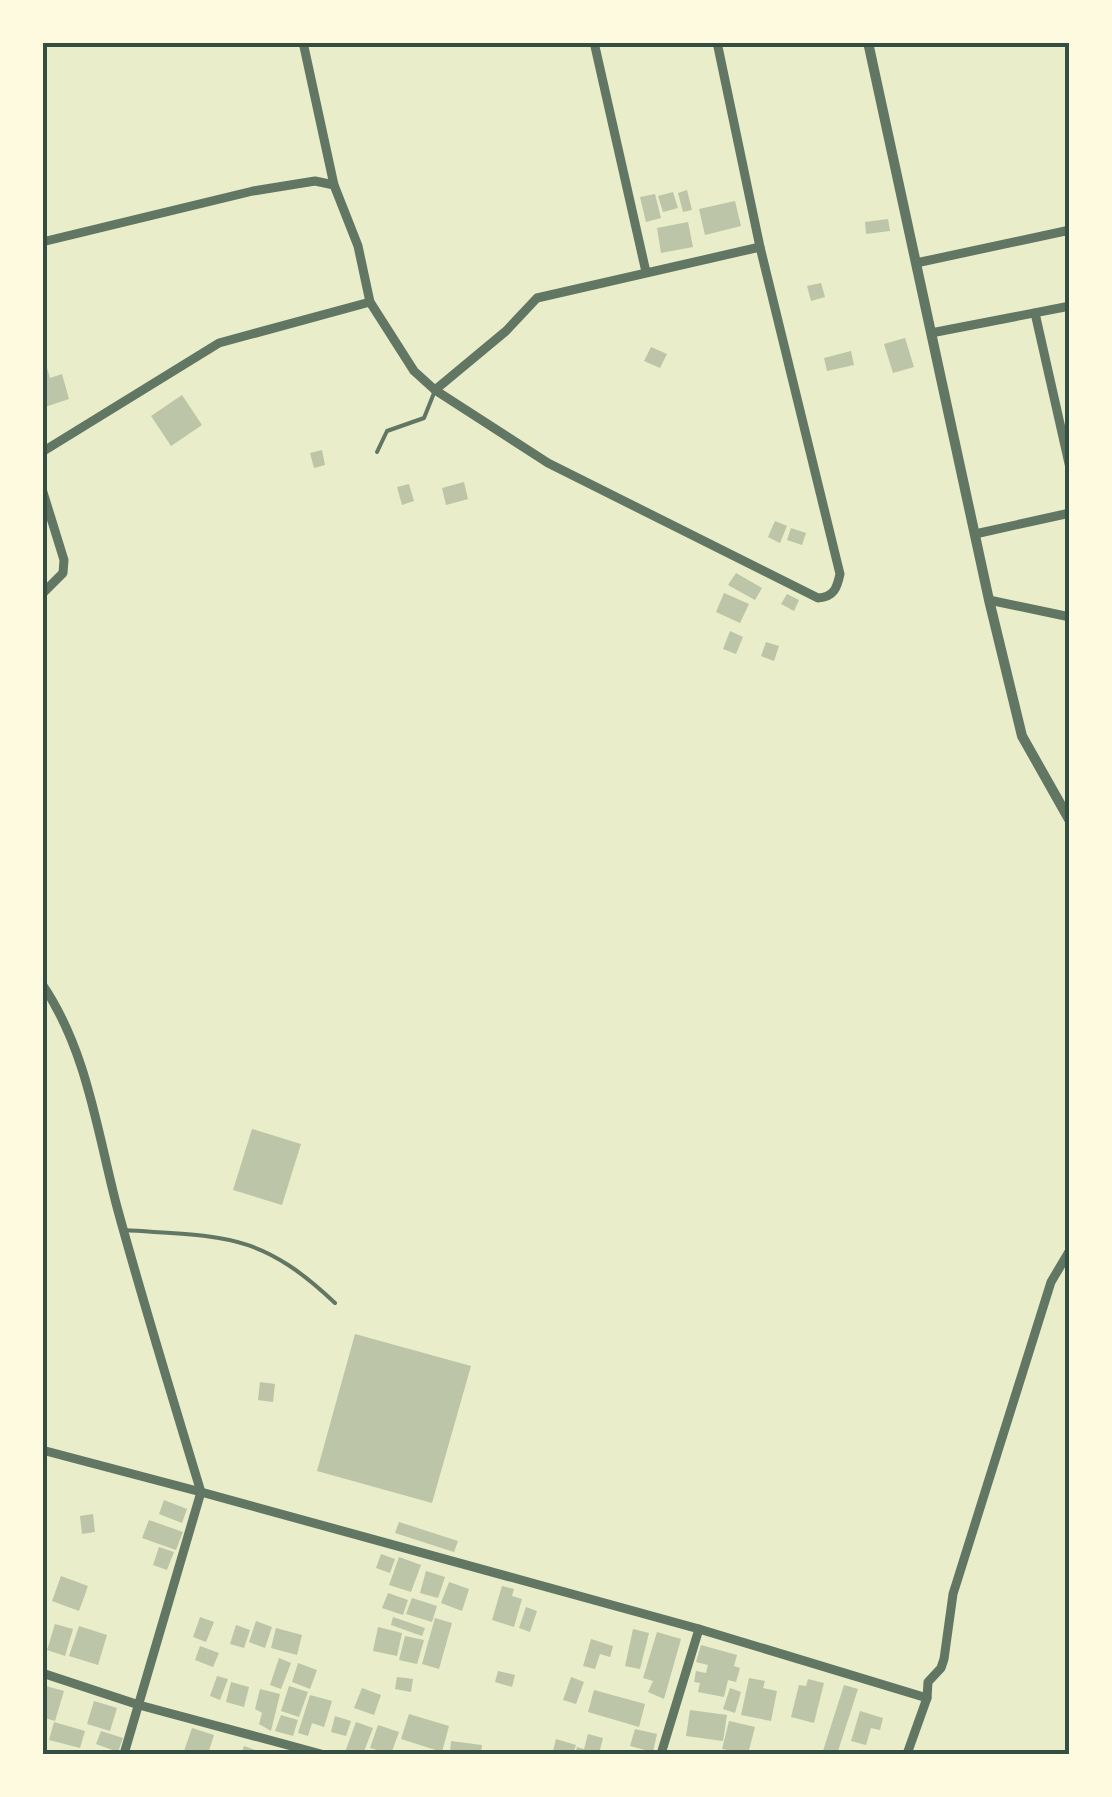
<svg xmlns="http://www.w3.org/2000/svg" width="1112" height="1797" viewBox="0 0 1112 1797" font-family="Roboto,sans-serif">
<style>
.building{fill:#bcc5a7}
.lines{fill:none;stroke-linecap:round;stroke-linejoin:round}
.service{stroke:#617663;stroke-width:4}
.minor{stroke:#617663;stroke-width:9}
.tertiary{stroke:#617663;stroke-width:10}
.neatline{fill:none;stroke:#344e41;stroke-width:4}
</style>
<rect width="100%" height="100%" fill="#e9edc9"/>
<g class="building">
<path d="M687 190 692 210 683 212 678 193Z"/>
<path d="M673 192 678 208 663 212 658 196Z"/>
<path d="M655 194 661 218 646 222 640 197Z"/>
<path d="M735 201 741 226 705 235 699 209Z"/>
<path d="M888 219 890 231 866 234 865 222Z"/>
<path d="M688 222 693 247 661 253 657 228Z"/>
<path d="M821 283 825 297 811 301 807 286Z"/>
<path d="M905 338 914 367 893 373 884 344Z"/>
<path d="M651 347 667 354 660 368 644 361Z"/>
<path d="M851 351 854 365 827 371 824 358Z"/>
<path d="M47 368 50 378 62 374 69 399 42 408V369Z"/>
<path d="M182 395 202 425 171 446 151 416Z"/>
<path d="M322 450 325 465 314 468 310 453Z"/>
<path d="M464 482 468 499 446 505 442 488Z"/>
<path d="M409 484 414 501 402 505 397 487Z"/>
<path d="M775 521 787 526 780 543 768 537Z"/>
<path d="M791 528 806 533 802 545 787 540Z"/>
<path d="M736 573 762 588 755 600 728 585Z"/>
<path d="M724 593 749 604 740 623 716 612Z"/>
<path d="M787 594 799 600 794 611 781 604Z"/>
<path d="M730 631 743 637 736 654 723 649Z"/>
<path d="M766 642 779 646 774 661 761 656Z"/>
<path d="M252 1129 301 1144 282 1205 233 1190Z"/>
<path d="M355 1334 471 1366 432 1503 317 1471Z"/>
<path d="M260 1382 275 1384 273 1402 258 1400Z"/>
<path d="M164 1500 187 1509 182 1523 159 1514Z"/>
<path d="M93 1514 95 1532 82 1534 80 1516Z"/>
<path d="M149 1520 183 1532 176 1550 142 1538Z"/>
<path d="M399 1522 458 1541 454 1552 395 1533Z"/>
<path d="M159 1547 174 1552 167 1570 153 1565Z"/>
<path d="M381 1554 395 1559 390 1573 376 1568Z"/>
<path d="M399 1557 421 1565 411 1592 389 1585Z"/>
<path d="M426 1571 445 1577 438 1598 420 1593Z"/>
<path d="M61 1576 88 1586 79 1611 52 1601Z"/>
<path d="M449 1582 469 1589 462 1611 441 1603Z"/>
<path d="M502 1586 514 1589 512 1596 522 1599 514 1627 492 1620Z"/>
<path d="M388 1593 408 1600 403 1615 382 1608Z"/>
<path d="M412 1598 437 1606 432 1622 406 1614Z"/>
<path d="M526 1607 537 1611 530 1632 519 1628Z"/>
<path d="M200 1617 214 1622 206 1642 193 1637Z"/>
<path d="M393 1617 425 1628 422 1636 391 1625Z"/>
<path d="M435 1618 452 1623 439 1669 422 1664Z"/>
<path d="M256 1621 272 1627 265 1648 249 1642Z"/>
<path d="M55 1624 73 1629 65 1656 47 1650Z"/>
<path d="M236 1625 250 1630 244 1648 230 1644Z"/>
<path d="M79 1626 107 1635 98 1665 69 1656Z"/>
<path d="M378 1627 402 1633 397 1656 373 1651Z"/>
<path d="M276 1628 302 1635 297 1655 271 1648Z"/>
<path d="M633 1629 649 1633 640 1669 625 1666Z"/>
<path d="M657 1632 681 1639 664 1699 648 1692 653 1681 643 1678Z"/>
<path d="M405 1636 424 1640 417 1664 399 1660Z"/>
<path d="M591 1639 613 1646 610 1657 600 1654 595 1669 583 1666Z"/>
<path d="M701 1645 737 1655 734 1666 740 1668 736 1682 728 1680 724 1697 698 1692 700 1683 694 1682 696 1671 706 1673 708 1665 696 1662Z"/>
<path d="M200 1646 219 1653 213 1667 195 1660Z"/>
<path d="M279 1658 291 1663 281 1689 270 1685Z"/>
<path d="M298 1663 317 1670 310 1689 292 1682Z"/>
<path d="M498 1671 515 1675 512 1687 495 1682Z"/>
<path d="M217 1676 228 1679 220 1700 210 1696Z"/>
<path d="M397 1677 413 1679 411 1692 395 1689Z"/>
<path d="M571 1677 584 1682 576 1704 563 1700Z"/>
<path d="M749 1678 765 1681 763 1688 777 1691 771 1721 741 1715Z"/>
<path d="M808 1679 824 1683 814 1723 791 1717 799 1685 806 1686Z"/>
<path d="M231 1682 249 1687 244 1707 226 1702Z"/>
<path d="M42 1685 64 1691 55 1721 42 1717Z"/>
<path d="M844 1685 858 1689 837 1754H822Z"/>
<path d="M289 1686 308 1692 299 1717 281 1711Z"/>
<path d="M362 1688 381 1695 374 1715 354 1708Z"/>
<path d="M730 1688 741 1692 735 1713 723 1709Z"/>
<path d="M260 1689 280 1694 271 1731 259 1724 262 1713 255 1709Z"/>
<path d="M594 1690 645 1704 639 1727 588 1712Z"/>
<path d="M310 1695 332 1701 324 1727 312 1723 308 1736 298 1733Z"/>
<path d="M94 1701 117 1708 110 1731 87 1724Z"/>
<path d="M690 1710 727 1715 723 1741 686 1736Z"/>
<path d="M860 1711 883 1718 880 1730 871 1728 866 1745 851 1741Z"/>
<path d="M409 1714 449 1726 442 1752 401 1739Z"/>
<path d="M281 1715 298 1720 293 1736 275 1731Z"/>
<path d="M335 1716 351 1721 346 1736 331 1732Z"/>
<path d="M729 1721 755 1727 748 1754 722 1749Z"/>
<path d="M54 1722 85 1731 80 1748 49 1740Z"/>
<path d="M356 1722 373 1728 363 1754 345 1752Z"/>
<path d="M378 1725 399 1732 391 1754 370 1748Z"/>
<path d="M192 1728 214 1735 208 1754H183Z"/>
<path d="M635 1729 657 1734 653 1752 630 1746Z"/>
<path d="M101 1731 123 1738 118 1752 96 1744Z"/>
<path d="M588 1734 603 1738 599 1754H575L577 1747 584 1749Z"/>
<path d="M556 1739 576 1745 573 1754 553 1751Z"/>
<path d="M451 1741 482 1745 481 1754H450Z"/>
<path d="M244 1746 267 1754 269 1750 281 1754H241Z"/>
</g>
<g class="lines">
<g class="service">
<path d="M377 452 387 431 424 418 434 393"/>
<path d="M124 1230C223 1237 259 1231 335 1303"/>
</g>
<g class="minor">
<path d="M303 42 334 185 358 246 370 302 414 371 435 390 548 463 818 598C834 597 837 588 840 574L760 247 717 42"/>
<path d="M594 42 646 272"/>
<path d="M42 242 253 191 315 181 334 185"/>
<path d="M916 263 1070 230"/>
<path d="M1035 313 1070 468"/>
<path d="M931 333 1070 306"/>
<path d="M435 390 506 331 537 298 760 247"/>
<path d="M42 452 219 343 370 302"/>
<path d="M42 489 64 560 63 573 42 594"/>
<path d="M975 534 1070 513"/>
<path d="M989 600 1070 617"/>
<path d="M42 984C87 1050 97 1131 117 1207 143 1302 172 1397 201 1492"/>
<path d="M42 1450 201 1492"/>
<path d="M42 1673 139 1705 321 1754"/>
<path d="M927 1698 928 1682 941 1668 944 1659 953 1594 1051 1282 1070 1250"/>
<path d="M124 1754 201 1492 699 1629 927 1698 907 1754"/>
<path d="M661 1754 699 1629"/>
</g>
<path class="tertiary" d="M868 42 989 600 1022 736 1070 821"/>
</g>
<rect width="1112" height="1797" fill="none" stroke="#fefae0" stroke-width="90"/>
<rect x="45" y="45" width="1022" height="1707" class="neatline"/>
</svg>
